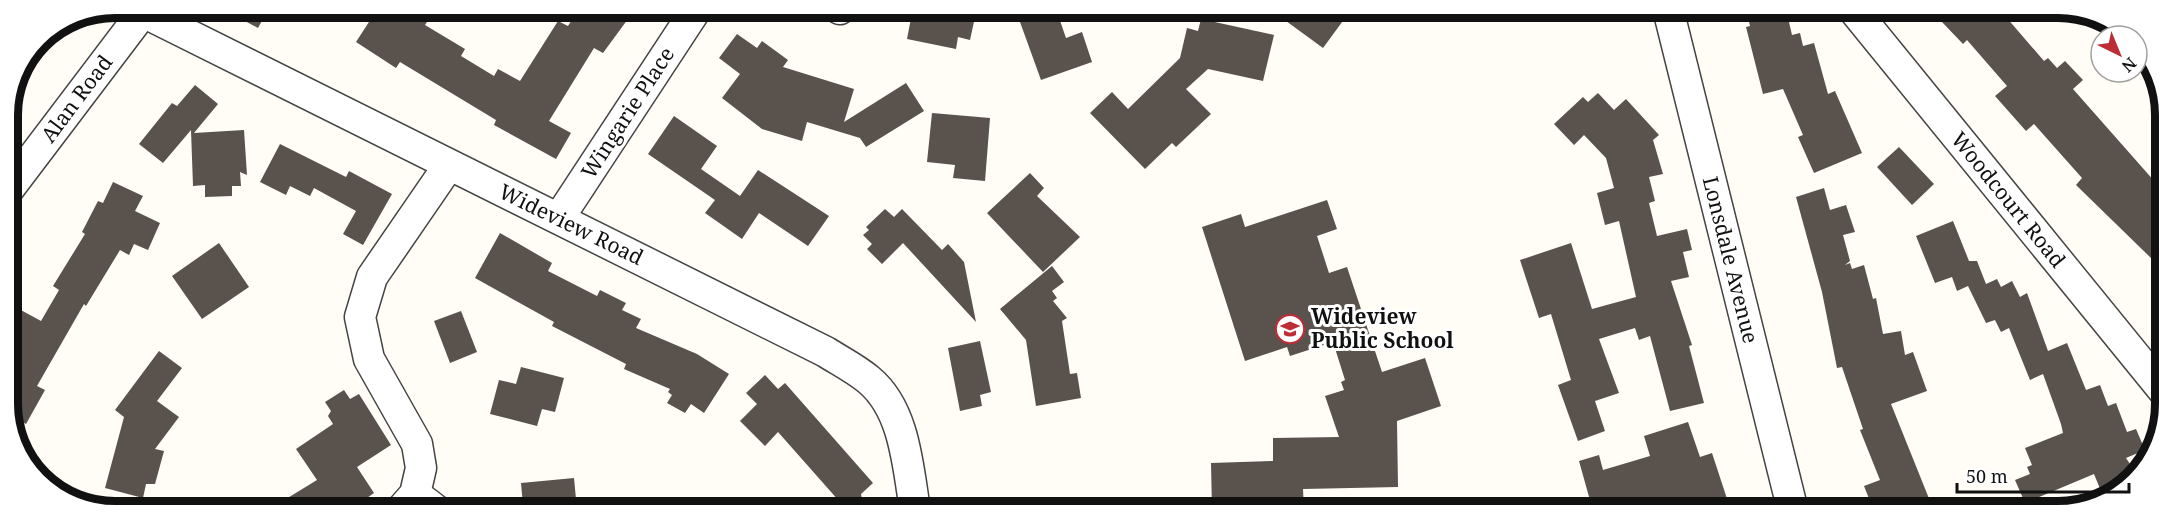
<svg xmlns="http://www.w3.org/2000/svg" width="2173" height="519" viewBox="0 0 2173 519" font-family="'Noto Serif',serif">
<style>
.building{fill:#59524d}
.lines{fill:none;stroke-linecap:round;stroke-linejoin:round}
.minor-casing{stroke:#444;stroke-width:33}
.minor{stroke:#fff;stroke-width:30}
.labels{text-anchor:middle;stroke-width:6;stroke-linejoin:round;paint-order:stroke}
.street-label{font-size:21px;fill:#111;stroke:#fff}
.poi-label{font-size:21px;font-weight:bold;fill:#111;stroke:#fff;text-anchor:start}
.rim{fill:none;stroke:#111;stroke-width:8}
</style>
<rect width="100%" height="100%" fill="#fffdf5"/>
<g class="building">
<path d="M221 8H269L258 28Z"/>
<path d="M378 8H436L425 25 465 49 461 56 494 76 498 69 520 81 558 21 568 26 578 10 586 16 592 8H636L603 53 594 48 549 121 571 133 556 159 494 125 496 120 400 62 396 68 356 42Z"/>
<path d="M913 8H977L970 40 958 37 956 49 907 39Z"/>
<path d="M1056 9 1066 38 1082 32 1092 62 1041 80 1020 22Z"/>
<path d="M1295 9H1332L1345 18 1323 48 1286 21Z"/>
<path d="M1746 9H1786L1792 35 1800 33 1803 46 1814 43 1828 94 1835 91 1862 153 1814 173 1798 137 1803 135 1783 89 1763 94 1746 27 1750 26Z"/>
<path d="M1956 9 1996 10 2006 17 2044 61 2048 58 2057 68 2065 61 2083 80 2073 89 2163 191V249L2152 259 2076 185 2082 178 2034 124 2026 131 1995 96 2007 86 1967 40 1963 44 1942 22Z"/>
<path d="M1201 19 1274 35 1263 81 1208 69 1186 89 1211 114 1176 147 1172 143 1145 169 1090 113 1112 92 1128 109 1180 58 1187 28 1198 31Z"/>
<path d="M737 34 757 48 762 41 788 60 783 67 854 89 844 122 906 83 924 111 866 147 860 138 807 122 802 141 762 129 722 98 740 74 719 58Z"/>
<path d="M195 85 218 104 194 133 244 130 247 175 240 172 241 186H232V196L205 197V185L193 186 191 130 163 163 139 144 172 103 177 106Z"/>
<path d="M1598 93 1614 110 1626 99 1659 135 1653 140 1663 174 1649 177 1655 201 1649 203 1657 236 1687 229 1692 250 1683 252 1689 277 1671 281 1692 345 1689 346 1704 403 1670 411 1650 336 1639 340 1635 328 1599 339 1619 393 1595 401 1605 431 1578 441 1558 385 1571 380 1551 314 1539 318 1520 260 1571 243 1592 309 1636 297 1619 221 1605 225 1597 193 1614 188 1606 158 1584 135 1574 145 1554 124 1583 97 1588 102Z"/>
<path d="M932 113 990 118 985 181 953 178 955 165 927 162Z"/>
<path d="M674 116 717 146 701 169 740 196 758 170 829 216 808 246 759 213 742 239 705 213 715 200 648 154Z"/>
<path d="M280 144 346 177 349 171 392 194 363 245 343 234 356 211 314 188 310 196 290 186 286 195 260 182Z"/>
<path d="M1899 147 1934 184 1912 205 1877 167Z"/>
<path d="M1030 173 1044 188 1037 196 1080 237 1043 272 987 213Z"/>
<path d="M113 182 143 196 135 211 160 223 148 250 134 244 129 255 120 250 86 306 84 304 37 386 45 390 26 424 10 415 9 325 19 309 41 321 59 290 53 286 85 234 82 232 98 201 103 203Z"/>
<path d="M1824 188 1830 210 1846 205 1855 232 1843 235 1850 261 1845 265 1850 263 1852 269 1864 265 1873 299 1876 298 1883 334 1901 331 1905 355 1913 352 1927 391 1891 404 1930 501 1917 505 1919 511H1874L1864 486 1880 480 1860 430 1863 429 1842 367 1837 368 1822 292 1796 197Z"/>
<path d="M1327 200 1337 229 1317 236 1329 273 1347 267 1382 372 1425 358 1441 406 1397 421 1398 487 1303 489 1304 511 1212 510 1211 463 1273 461V438L1339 437 1325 396 1344 390 1341 382 1345 380 1333 342 1290 356 1287 347 1245 361 1202 227 1241 214 1245 227Z"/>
<path d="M885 209 894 217 902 209 942 250 948 244 964 262 976 322 903 243 882 264 867 249 872 244 863 235 869 230 866 227Z"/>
<path d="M1953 221 1969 261H1977L1986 284 1997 279 2001 287 2012 281 2020 297 2027 293 2048 351 2067 343 2086 390 2100 385 2108 406 2116 403 2127 432 2136 429 2145 450 2126 458 2136 473 2129 485 2103 496 2094 474 2025 503 2015 480 2030 474 2027 467 2032 465 2025 448 2063 433 2061 424 2043 374 2030 380 2009 328 2001 332 1995 320 1986 323 1968 286 1957 291 1952 277 1935 283 1916 236Z"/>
<path d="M500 233 552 263 548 271 597 296 600 290 626 303 622 310 641 319 636 328 697 354 729 374 704 413 691 404 685 413 667 403 672 395 668 392 670 389 624 369 626 364 552 326 554 322 475 278Z"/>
<path d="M219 243 249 287 202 319 172 276Z"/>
<path d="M1052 266 1064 282 1052 291 1057 298 1053 301 1067 318 1062 321 1070 374 1077 373 1081 398 1036 406 1026 340 1000 309Z"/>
<path d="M461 311 477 352 450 363 434 321Z"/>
<path d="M980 341 991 392 980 395 982 406 960 411 948 348Z"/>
<path d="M159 351 182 368 157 401 179 417 155 449 164 451 155 484H146L143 498 105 488 124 417 115 410Z"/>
<path d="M521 367 564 378 555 412 542 409 537 426 490 414 499 380 516 384Z"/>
<path d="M765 375 778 389 785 383 873 483 861 494 864 510H847L778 432 765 446 740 421 757 404 746 393Z"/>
<path d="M344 390 350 399 359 394 391 445 357 467 374 493 350 510H268L317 480 296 449 333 424 328 416 331 411 325 402Z"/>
<path d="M1688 422 1700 457 1712 453 1731 511H1593L1579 461 1599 455 1603 470 1650 456 1644 436Z"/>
<path d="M574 478 577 510H533L532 504 523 505 521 483Z"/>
</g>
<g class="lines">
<g class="minor-casing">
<g id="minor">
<path d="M838 8 840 9"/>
<path d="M1668 9 1793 511"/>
<path d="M1853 9 2163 390"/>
<path d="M143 12 826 352C840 361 856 369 869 380 905 410 908 467 915 510"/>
<path d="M8 190 146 8"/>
<path d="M559 218 697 8"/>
<path d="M415 494 436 510"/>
<path d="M401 510 415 494 421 468 417 444 369 359 360 317 372 277 449 165"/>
</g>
</g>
<use href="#minor" class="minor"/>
</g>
<defs>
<g id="school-ring" transform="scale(1.5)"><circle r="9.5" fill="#fff" stroke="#bc2d35" stroke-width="1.5"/><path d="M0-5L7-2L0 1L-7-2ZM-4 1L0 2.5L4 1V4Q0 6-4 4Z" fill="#bc2d35"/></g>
</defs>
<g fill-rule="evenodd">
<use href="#school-ring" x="1290" y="329"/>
</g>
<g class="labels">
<g class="street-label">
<text transform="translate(77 99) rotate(-53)" y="7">Alan Road</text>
<text transform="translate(628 113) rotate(-57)" y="7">Wingarie Place</text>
<text transform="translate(2008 200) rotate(51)" y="7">Woodcourt Road</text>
<text transform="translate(571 225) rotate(26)" y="7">Wideview Road</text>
<text transform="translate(1730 260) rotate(76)" y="7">Lonsdale Avenue</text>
</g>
<g class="poi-label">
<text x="1311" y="324">Wideview<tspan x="1311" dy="24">Public School</tspan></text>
</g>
</g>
<path d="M0 0H2173V519H0ZM115 18H2058A97 97 0 0 1 2155 115V404A97 97 0 0 1 2058 501H115A97 97 0 0 1 18 404V115A97 97 0 0 1 115 18Z" fill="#fff" fill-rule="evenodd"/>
<path class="rim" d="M115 18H2058A97 97 0 0 1 2155 115V404A97 97 0 0 1 2058 501H115A97 97 0 0 1 18 404V115A97 97 0 0 1 115 18Z"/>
<g transform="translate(2119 54) rotate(137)"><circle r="28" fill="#ffffff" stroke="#a0a0a0" stroke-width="1.5"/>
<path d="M0-4.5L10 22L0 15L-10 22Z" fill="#bc2d35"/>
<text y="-9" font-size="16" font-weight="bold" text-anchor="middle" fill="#111111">N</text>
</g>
<path d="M1957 483v9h172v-9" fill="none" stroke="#111111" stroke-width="3"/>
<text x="1966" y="483" font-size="18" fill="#111111" stroke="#ffffff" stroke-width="4.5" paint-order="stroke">50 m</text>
</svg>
